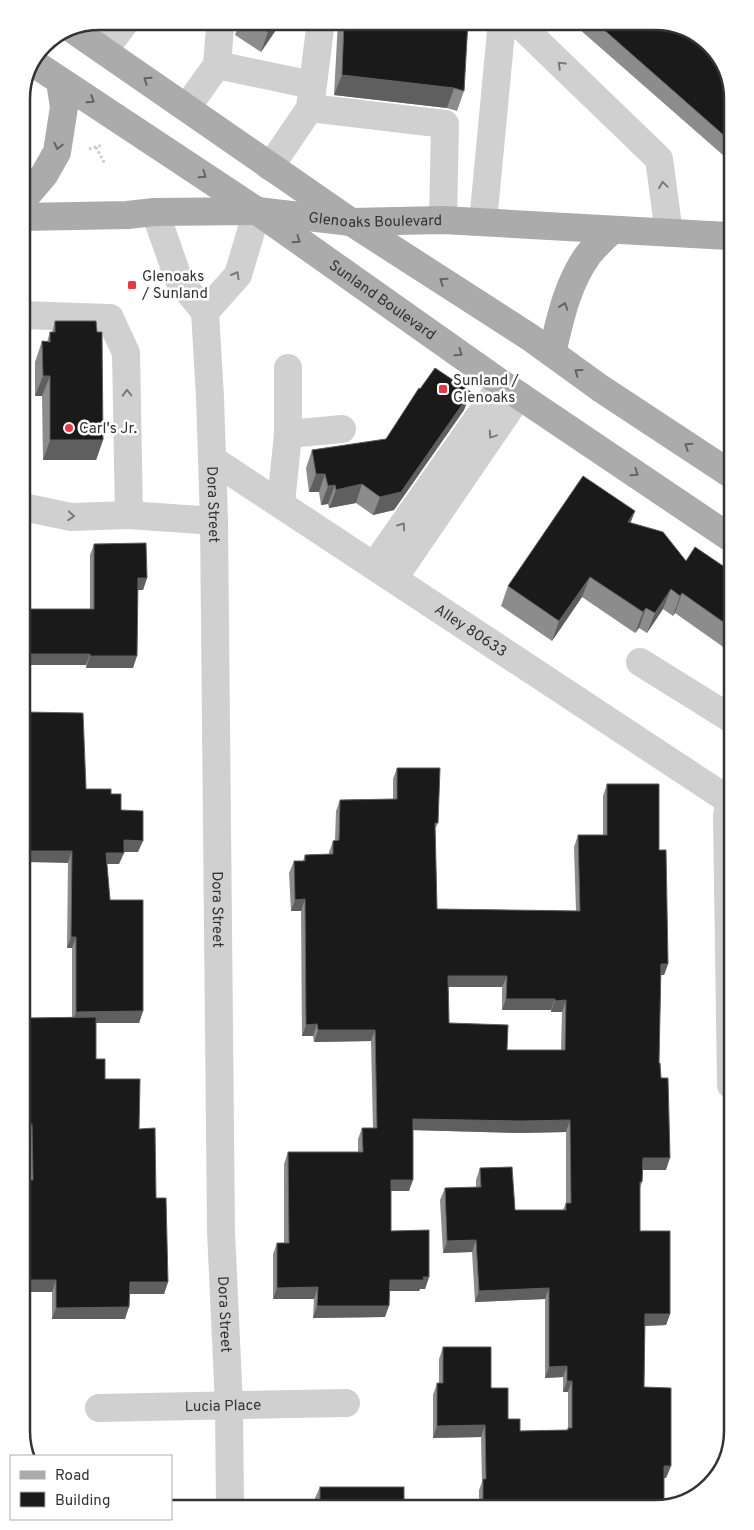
<svg xmlns="http://www.w3.org/2000/svg" width="754" height="1530" viewBox="0 0 754 1530" font-family="Overpass,sans-serif">
<style>
.lines{fill:none;stroke-linecap:round;stroke-linejoin:round}
.path{stroke:#cdcdcd;stroke-width:3;stroke-dasharray:2.5 2.5;stroke-linecap:butt}
.minor{stroke:#d0d0d0;stroke-width:28}
.major{stroke:#ababab;stroke-width:28}
.wall{fill:#8c8c8c;fill-rule:evenodd}
.shaded-wall{fill:#5f5f5f}
.building{fill:#1a1a1a;stroke:#5f5f5f;fill-rule:evenodd}
.oneway{stroke:#7a7a7a}
.oneway2{stroke:#636363}
.poi-dot{fill:#e63946;stroke:#fff;stroke-width:2}
.labels{text-anchor:middle;stroke-width:5;stroke-linejoin:round;paint-order:stroke}
.street-label{font-size:15px;fill:#333;stroke:#fff}
.poi-label{font-size:15px;fill:#333;stroke:#fff;text-anchor:start}
.rim{fill:none;stroke:#333;stroke-width:2.5}
</style>
<rect width="100%" height="100%" fill="#fff"/>
<g class="lines">
<g class="path">
<path d="M96 147 105 164"/>
<path d="M89 149 102 145"/>
</g>
<g class="minor">
<path d="M516 21 659 159 669 233"/>
<path d="M104 51 126 21"/>
<path d="M217 65 312 85"/>
<path d="M187 107 217 65 220 27 225 21"/>
<path d="M310 108 445 124 443 220"/>
<path d="M270 167 310 108 321 21"/>
<path id="s1" d="M155 212 179 280 205 312 210 397 214 521 221 1231 229 1405 230 1507"/>
<path d="M483 222 502 21"/>
<path d="M205 312 238 275 257 211"/>
<path d="M22 315 110 318 126 353 129 515 71 517 23 507"/>
<path d="M288 368V434"/>
<path id="s2" d="M213 460 730 801"/>
<path d="M281 503 288 434 342 429"/>
<path d="M129 515 214 521"/>
<path d="M374 566 502 384"/>
<path d="M394 578 519 395"/>
<path d="M640 662 730 718"/>
<path d="M730 796 727 816 731 1085"/>
<path id="s3" d="M99 1408 346 1403"/>
</g>
<g class="major">
<path d="M75 31 351 222 531 338 600 388 729 473"/>
<path id="s4" d="M35 64 257 211 502 384 729 537"/>
<path d="M22 201 44 175 57 152 64 107 60 81"/>
<path id="s5" d="M22 217 127 215 155 212 257 211 351 222 443 220 728 236"/>
<path d="M552 353C560 320 567 284 588 255 595 246 604 238 612 230"/>
</g>
</g>
<g class="wall">
<path d="M240 21H282L261 52 235 35Z"/>
<path d="M338 21H468L464 91 457 111 447 108 334 95Z"/>
<path d="M570 21H660L727 70V152L724 156Z"/>
<path d="M55 321 97 332 103 440 96 460H43L42 396H35V362L42 341 47 342 50 332H52Z"/>
<path d="M420 389 471 392 464 410 394 510 373 515 356 503 329 508 328 504 321 505 319 492H309L306 468 312 450 386 439Z"/>
<path d="M635 511 630 523 686 561 729 570V651L675 613 673 616 663 609 647 633 639 628 635 633 582 597 552 641 501 606 508 586Z"/>
<path d="M94 544 147 578 143 590H138L133 668H86L90 609V555Z"/>
<path d="M397 768 438 823 435 829 437 909 576 911 574 847 578 835H603V796L607 784 659 850 668 964 664 975H661L659 1063 661 1078 666 1170H643L642 1182 640 1188V1231L670 1314 666 1325 645 1326 644 1387 671 1466 666 1478H664V1503L479 1505V1490L482 1482 481 1437 433 1438V1395L437 1383H439V1359L443 1347 491 1388 508 1419 520 1431 567 1430 568 1428V1392H563V1377L545 1378V1299L475 1302 472 1252 443 1253 440 1200 445 1188 476 1187V1180L480 1168 515 1210H563L566 1203V1132L519 1133 413 1130 409 1191H391V1231L429 1277 425 1289H420L419 1291H389L385 1317 313 1318 314 1299H273V1254L277 1243H284V1164L288 1152H358V1139L362 1128H373L371 1041 314 1042 313 1036H302L301 911H291L289 873 294 861H303L305 855 329 854V852L333 841 335 840 336 811 340 800 393 799V779ZM448 987H502V1010H551V1012H562L561 1050H507L449 1023Z"/>
<path d="M86 789 111 794 121 810 138 852H124L119 864H107L110 900 143 1011 139 1023H96V1059L105 1079 139 1129 156 1198 168 1282 164 1294H130L125 1319H52V1292H26V1180H29L28 1135H26L25 1022 27 1018 72 1017V948H67L68 863Z"/>
<path d="M320 1487 404 1506H316L315 1498Z"/>
</g>
<g class="shaded-wall">
<path d="M276 21H282L261 52 268 32Z"/>
<path d="M342 75 454 88 447 108 334 95Z"/>
<path d="M727 147V152L724 156Z"/>
<path d="M43 376H50L42 396H35Z"/>
<path d="M471 392 464 410 394 510 373 515 380 497Z"/>
<path d="M50 440H103L96 460H43Z"/>
<path d="M316 474H325L319 492H309Z"/>
<path d="M362 484 356 503 329 508 336 490Z"/>
<path d="M335 485 328 504 321 505 328 486Z"/>
<path d="M635 511 627 532 628 522Z"/>
<path d="M590 577 582 597 552 641 559 621Z"/>
<path d="M138 578H147L143 590H133Z"/>
<path d="M671 589 663 609 647 633 655 613Z"/>
<path d="M682 593 675 613 673 616 680 596Z"/>
<path d="M646 608 639 628 635 633 643 612Z"/>
<path d="M24 654H90L86 665H24Z"/>
<path d="M90 656H137L133 668H86Z"/>
<path d="M124 840 143 841 138 852H119Z"/>
<path d="M25 851H72L68 863 25 862Z"/>
<path d="M106 853H124L119 864H101Z"/>
<path d="M305 899 301 911H291L295 900Z"/>
<path d="M71 937H76L72 948H67Z"/>
<path d="M661 964H668L664 975H657Z"/>
<path d="M448 976H507L502 987H444Z"/>
<path d="M506 999H555L551 1010H502Z"/>
<path d="M566 1000 562 1012H551L555 1001Z"/>
<path d="M143 1011 139 1023H72L76 1012Z"/>
<path d="M317 1024 313 1036H302L306 1025Z"/>
<path d="M318 1030H375L371 1041 314 1042Z"/>
<path d="M413 1119 570 1120 566 1132 519 1133 409 1130Z"/>
<path d="M26 1124H32L28 1135H26Z"/>
<path d="M643 1158H670L666 1170H639Z"/>
<path d="M391 1180H413L409 1191H387Z"/>
<path d="M476 1240 472 1252 443 1253 447 1241Z"/>
<path d="M423 1277H429L425 1289H420L419 1291H385L390 1280Z"/>
<path d="M26 1280H56L52 1292H26Z"/>
<path d="M130 1282H168L164 1294H126Z"/>
<path d="M318 1287 314 1299H273L277 1288Z"/>
<path d="M549 1288 545 1299 475 1302 479 1291Z"/>
<path d="M317 1306H389L385 1317 313 1318Z"/>
<path d="M129 1307 125 1319H52L56 1308Z"/>
<path d="M645 1314H670L666 1325 641 1326Z"/>
<path d="M567 1366 563 1377 545 1378 549 1367Z"/>
<path d="M567 1381H572L568 1392H563Z"/>
<path d="M485 1425 481 1437 433 1438 437 1426Z"/>
<path d="M664 1466H671L666 1478H660Z"/>
</g>
<g class="building">
<path d="M252 21H276L268 32Z"/>
<path d="M344 21H468L464 91 454 88 342 75Z"/>
<path d="M594 21H660L702 37 727 70V138Z"/>
<path d="M55 321H96L97 332H102L103 440H50V376H43L42 341 50 342V332H55Z"/>
<path d="M435 368 471 392 401 492 380 497 362 484 336 490 335 485 328 486 325 474H316L312 450 386 439 419 388 420 389Z"/>
<path d="M583 476 635 511 628 522 663 532 686 561 695 547 729 570V626L682 593 680 596 671 589 655 613 646 608 643 612 590 577 559 621 508 586Z"/>
<path d="M146 543 147 578H138L137 656H90V654H24V609H94V544Z"/>
<path d="M24 712 83 713 86 789H111V794H121V810L143 811V841L124 840V853H106L110 900H143V1011L76 1012V937H71L72 851H25Z"/>
<path d="M397 768H440L438 823H435L437 909 580 911 578 835H607V784H659V850H666L668 964H661L659 1063H660L661 1078H668L670 1158H643L642 1182H640V1231H670V1314H645L644 1387 671 1388V1466H664V1503L483 1505V1479H486L485 1425 437 1426V1383H443V1347H491V1388H508V1419H520V1431L568 1430V1428H572V1381H567V1366L549 1367V1288L479 1291 476 1240 447 1241 445 1188 481 1187 480 1168 512 1167 515 1210H566V1203H571L570 1120 523 1121 413 1119V1180H391V1231L429 1230V1277H423L424 1280H390L389 1306H317L318 1287 277 1288V1243H289L288 1152H363L362 1128H377L375 1030H318L317 1024 306 1025 305 899 295 900 294 861H305V855L333 854V841L339 840 340 800 397 799ZM448 976H507L506 999H555V1001L566 1000 565 1050H507L508 1025 449 1023Z"/>
<path d="M96 1017V1059H105V1079H140L139 1129 155 1128 156 1198H166L168 1282H130L129 1307 56 1308V1280H26V1180H33L32 1124H26L25 1037H27V1018Z"/>
<rect x="320" y="1487" width="84" height="19"/>
</g>
<defs><path id="oneway-chevron" d="M-2-3.5L2.5 0L-2 3.5" fill="none" stroke-width="1.6" stroke-linecap="round" stroke-linejoin="round" transform="scale(1.25)"/></defs>
<g class="oneway">
<use href="#oneway-chevron" transform="translate(561 65) rotate(-136)"/>
<use href="#oneway-chevron" transform="translate(663 185) rotate(-98)"/>
<use href="#oneway-chevron" transform="translate(236 275) rotate(-60)"/>
<use href="#oneway-chevron" transform="translate(127 393) rotate(-91)"/>
<use href="#oneway-chevron" transform="translate(492 435) rotate(124)"/>
<use href="#oneway-chevron" transform="translate(71 516) rotate(5)"/>
<use href="#oneway-chevron" transform="translate(402 526) rotate(-55)"/>
</g>
<g class="oneway2">
<use href="#oneway-chevron" transform="translate(147 80) rotate(-146)"/>
<use href="#oneway-chevron" transform="translate(91 100) rotate(33)"/>
<use href="#oneway-chevron" transform="translate(58 146) rotate(103)"/>
<use href="#oneway-chevron" transform="translate(203 175) rotate(34)"/>
<use href="#oneway-chevron" transform="translate(297 240) rotate(35)"/>
<use href="#oneway-chevron" transform="translate(443 281) rotate(-147)"/>
<use href="#oneway-chevron" transform="translate(564 306) rotate(-71)"/>
<use href="#oneway-chevron" transform="translate(459 353) rotate(35)"/>
<use href="#oneway-chevron" transform="translate(578 372) rotate(-144)"/>
<use href="#oneway-chevron" transform="translate(688 446) rotate(-147)"/>
<use href="#oneway-chevron" transform="translate(635 473) rotate(34)"/>
</g>
<g class="poi-dot">
<rect x="127" y="280" width="10" height="10" rx="2.5"/>
<rect x="438" y="384" width="10" height="10" rx="2.5"/>
<circle cx="69" cy="428" r="5"/>
</g>
<g class="labels">
<g class="street-label">
<text dy="5" stroke="none"><textPath href="#s5" startOffset="354">Glenoaks Boulevard</textPath></text>
<text dy="5" stroke="none"><textPath href="#s4" startOffset="420">Sunland Boulevard</textPath></text>
<text dy="5" stroke="none"><textPath href="#s1" startOffset="306">Dora Street</textPath></text>
<text dy="5" stroke="none"><textPath href="#s2" startOffset="309">Alley 80633</textPath></text>
<text dy="5" stroke="none"><textPath href="#s1" startOffset="711">Dora Street</textPath></text>
<text dy="5" stroke="none"><textPath href="#s1" startOffset="1116">Dora Street</textPath></text>
<text dy="5" stroke="none"><textPath href="#s3" startOffset="124">Lucia Place</textPath></text>
</g>
<g class="poi-label">
<text x="142" y="281">Glenoaks<tspan x="142" dy="17">/ Sunland</tspan></text>
<text x="453" y="385">Sunland /<tspan x="453" dy="17">Glenoaks</tspan></text>
<text x="79" y="433">Carl's Jr.</text>
</g>
</g>
<path d="M0 0H754V1530H0ZM99 30H655A69 69 0 0 1 724 99V1431A69 69 0 0 1 655 1500H99A69 69 0 0 1 30 1431V99A69 69 0 0 1 99 30Z" fill="#fff" fill-rule="evenodd"/>
<path class="rim" d="M99 30H655A69 69 0 0 1 724 99V1431A69 69 0 0 1 655 1500H99A69 69 0 0 1 30 1431V99A69 69 0 0 1 99 30Z"/>
<rect x="10" y="1455" width="162" height="65" fill="#ffffff" stroke="#adadad"/>
<rect x="20" y="1471" width="25" height="8" fill="#ababab" stroke="#adadad"/>
<text x="55" y="1480" font-size="15" fill="#333333">Road</text>
<rect x="20" y="1492" width="25" height="15" fill="#1a1a1a" stroke="#adadad"/>
<text x="55" y="1505" font-size="15" fill="#333333">Building</text>
</svg>
